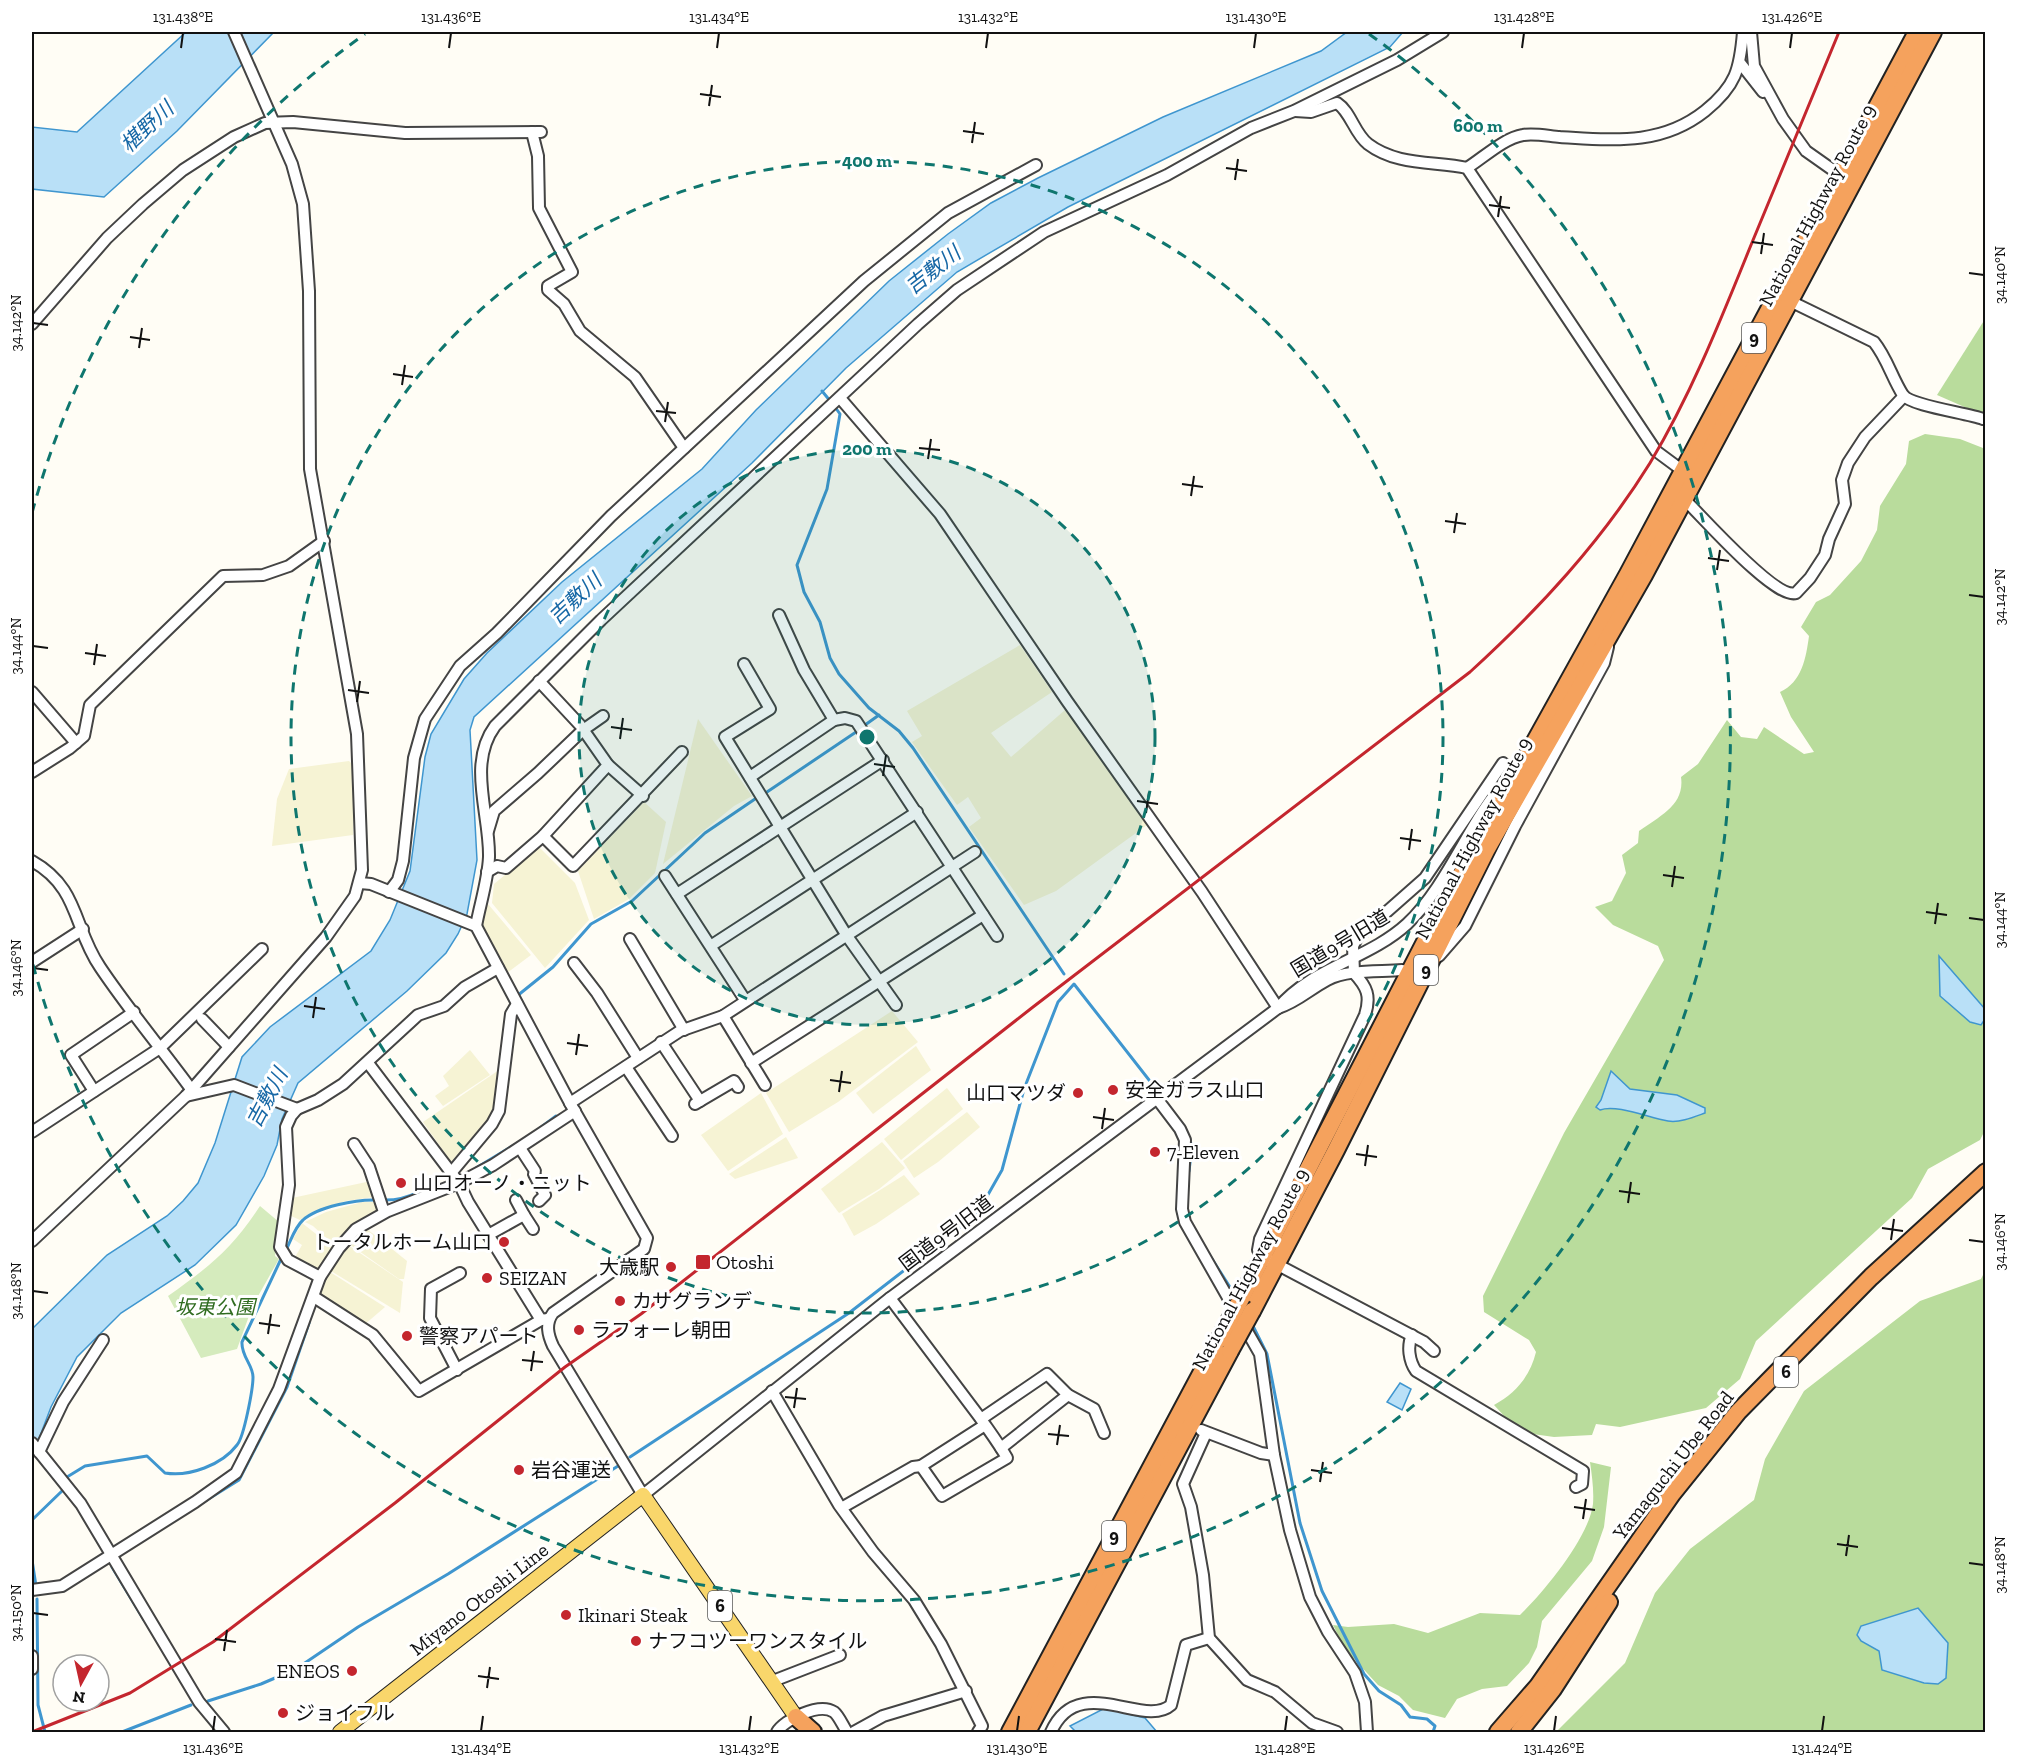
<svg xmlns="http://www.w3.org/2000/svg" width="2017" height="1764" viewBox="0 0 2017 1764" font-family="'Zilla Slab','Noto Sans JP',serif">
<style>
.farmland{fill:#f6f3d4}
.green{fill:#d5ebbd}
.forest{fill:#b9dc9c}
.water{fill:#b9e0f7;stroke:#3f96cf;stroke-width:1.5}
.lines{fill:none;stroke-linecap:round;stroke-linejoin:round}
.stream{stroke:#3f96cf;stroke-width:3}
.minor-casing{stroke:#444;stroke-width:14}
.major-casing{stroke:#222;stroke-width:16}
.highway-casing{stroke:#222;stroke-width:20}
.minor{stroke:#fff;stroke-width:10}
.major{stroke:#f9d66b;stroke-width:14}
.highway{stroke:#f5a25d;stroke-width:16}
.rail{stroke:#c4262e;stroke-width:3}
.highway-bridge-casing{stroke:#222;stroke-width:20;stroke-linecap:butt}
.highway-bridge{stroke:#f5a25d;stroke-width:16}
.ticks{fill:none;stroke:#111;stroke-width:2}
.ring{fill:none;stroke:#0f766e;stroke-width:3;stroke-dasharray:10 8}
.poi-dot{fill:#c4262e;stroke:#fff;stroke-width:2}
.labels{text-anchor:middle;stroke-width:6;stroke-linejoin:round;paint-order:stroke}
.shield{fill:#fff;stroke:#585858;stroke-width:1.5}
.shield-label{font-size:18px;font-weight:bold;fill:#111}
.street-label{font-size:20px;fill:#111;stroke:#fff}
.poi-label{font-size:20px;fill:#111;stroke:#fff;text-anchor:start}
.park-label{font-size:20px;font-style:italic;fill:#2f6b1f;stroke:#fff}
.water-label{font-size:21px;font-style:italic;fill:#1768a6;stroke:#fff}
.centre{fill:#0f766e;stroke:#fff;stroke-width:3}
.ring-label{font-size:18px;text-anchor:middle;font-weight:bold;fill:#0f766e;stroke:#fff;stroke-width:6;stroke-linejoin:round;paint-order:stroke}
.neatline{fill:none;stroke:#111;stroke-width:2}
.ticks-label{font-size:15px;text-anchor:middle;fill:#111}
</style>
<rect width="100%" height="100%" fill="#fffdf5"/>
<g class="farmland">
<path d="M1020 645 1052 692 991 733 1011 757 1065 710 1131 799 1147 825 1056 891 1024 905 969 827 981 818 968 797 957 805 912 742 922 736 907 711Z"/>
<path d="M698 719 752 796 734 806 663 864Z"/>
<path d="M349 761 354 766 353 835 272 846 277 799 289 769Z"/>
<path d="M644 802 666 822 655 873 629 899 594 919 578 871Z"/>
<path d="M539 847 575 883 589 920 545 968 492 903 494 884Z"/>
<path d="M488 904 531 955 507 973 480 924Z"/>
<path d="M892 1011 918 1042 838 1102 789 1132 766 1093Z"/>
<path d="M916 1046 931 1070 873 1114 856 1093Z"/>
<path d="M470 1050 490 1075 443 1106 435 1096 449 1086 443 1076Z"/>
<path d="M499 1070 498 1092 491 1115 451 1162 423 1122Z"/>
<path d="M947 1088 963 1109 901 1160 884 1139Z"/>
<path d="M761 1093 783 1134 728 1171 701 1135Z"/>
<path d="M967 1112 980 1127 938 1162 914 1178 903 1161Z"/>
<path d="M786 1137 798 1158 735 1179 729 1174Z"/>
<path d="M882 1142 905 1168 879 1189 839 1213 821 1189Z"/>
<path d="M904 1175 920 1194 876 1224 854 1236 842 1214Z"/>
<path d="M371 1181 374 1197 346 1201 312 1212 300 1220 289 1215 292 1198Z"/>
<path d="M362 1202H377L379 1209 353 1225 335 1246 313 1226 305 1222 326 1212Z"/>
<path d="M302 1223 334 1248 320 1270 314 1271 294 1259 302 1245 293 1239Z"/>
<path d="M367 1229 407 1261 404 1279H399L349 1244Z"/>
<path d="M348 1245 403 1282 400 1313 331 1271Z"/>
<path d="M330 1272 385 1307 364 1325 325 1300 320 1294Z"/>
</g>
<path class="green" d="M260 1206 279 1222 275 1256 279 1259 253 1305 237 1349 201 1358 168 1296C209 1267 232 1249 260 1206Z"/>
<g class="forest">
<path d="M1985 319V416L1937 395Z"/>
<path d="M1925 434 1960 439 1983 448 1985 445 1986 1128 1980 1140 1928 1169 1912 1198 1756 1341 1740 1379 1706 1408 1620 1427 1596 1424 1592 1435 1554 1437 1519 1432 1494 1405C1516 1393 1530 1376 1536 1352L1529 1340 1484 1312 1483 1296 1564 1133 1664 960 1658 946 1613 925 1595 907 1612 901 1626 873 1622 855 1638 843 1639 831C1660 816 1685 805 1681 777L1698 764 1727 720 1741 737 1757 739 1764 727 1804 754 1814 752 1791 717 1780 692C1802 682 1806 658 1809 636L1801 627 1816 602 1830 595 1861 561 1877 530 1880 506 1906 464 1909 441Z"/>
<path d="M1985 1271V1732H1556L1625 1663 1655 1593 1690 1549 1754 1500 1765 1459 1804 1391 1920 1301 1981 1279Z"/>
<path d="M1590 1462 1611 1467 1604 1527 1592 1561 1542 1621 1537 1647 1529 1663 1507 1686 1482 1689 1457 1699 1445 1718 1413 1710 1399 1696 1378 1685 1345 1649 1333 1625 1348 1627 1394 1624 1428 1633 1480 1613 1520 1615C1544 1592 1589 1537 1593 1504 1594 1490 1592 1476 1590 1462Z"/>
</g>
<g class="water">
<path d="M186 32H274L177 131 104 197 32 189V127L77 132Z"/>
<path d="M1347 32H1403L1390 47 1068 207 957 272 846 368 752 463 474 717 470 730 477 860 467 914 458 934 446 953 407 991 298 1083 282 1119 277 1145 264 1176 236 1225 195 1265 121 1313 77 1357 51 1407 32 1457V1329L107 1255 167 1216 183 1201 198 1183 215 1143 242 1057 270 1027 371 951 390 920 410 871 425 757 431 734 464 679 487 653 562 582 702 469 756 410 889 281 948 234 991 203 1038 178 1163 117 1321 51Z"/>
<path d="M1939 956 1985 1009V1019L1981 1025 1970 1022 1940 996Z"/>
<path d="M1611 1071 1630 1089 1677 1095 1705 1108V1113C1694 1117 1680 1123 1668 1121 1649 1118 1617 1104 1600 1110L1596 1107 1601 1100Z"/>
<path d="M1400 1383 1411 1389 1402 1410 1387 1402Z"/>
<path d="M1918 1608 1948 1643 1946 1678 1938 1684 1924 1683 1882 1670 1879 1651 1861 1641 1857 1635 1861 1626Z"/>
<path d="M1105 1708 1145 1718 1157 1732H1076L1070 1726Z"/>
</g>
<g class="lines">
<g class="stream">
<path d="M822 391 831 402"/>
<path d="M835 407 840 414 827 489 797 565 804 592 820 622 830 658 839 674 869 708 899 731 913 748 1064 974"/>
<path d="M865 725 879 715"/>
<path d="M764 794 859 730"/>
<path d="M517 996 553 967 591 924 632 901 705 833 755 799"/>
<path d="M1184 1126 1192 1146 1189 1171"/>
<path d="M540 1128 556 1116"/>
<path d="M476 1168 514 1145"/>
<path d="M383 1200C409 1201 427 1188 447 1173"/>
<path d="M1203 1245 1235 1295"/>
<path d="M286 1250C291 1240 295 1227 303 1220 317 1207 357 1199 377 1200"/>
<path d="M1252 1324 1267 1354 1300 1523 1322 1591 1364 1674 1379 1691 1401 1705 1410 1717 1427 1719 1435 1726 1433 1732"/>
<path d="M630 1457 849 1313 977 1214 1002 1170 1024 1089 1058 1002 1074 984 1160 1094"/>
<path d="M67 1477 85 1466 147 1456 165 1473C189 1477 222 1465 237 1445 244 1437 253 1389 253 1377 253 1365 241 1356 242 1342L281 1259"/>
<path d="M202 1503 239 1480 287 1387 309 1323"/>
<path d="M32 1517V1531"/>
<path d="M33 1519 62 1491"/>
<path d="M32 1560 36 1586"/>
<path d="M112 1567 144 1620"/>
<path d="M37 1599 38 1705 45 1732"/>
<path d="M208 1701 261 1684 296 1669 358 1627 448 1574 618 1466"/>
<path d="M122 1732 191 1705"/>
</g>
<g class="minor-casing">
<g id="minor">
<path d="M1751 32 1754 66 1783 119 1806 151 1840 175"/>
<path d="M1741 64 1763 92"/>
<path d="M1295 111 1311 112 1337 103C1351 112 1354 133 1368 144 1397 166 1434 161 1467 168L1656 451 1683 471"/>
<path d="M532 132 538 156 539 208 572 272 548 286V290L564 304 580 331 635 377 684 448"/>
<path d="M1467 168C1483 158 1504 138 1523 135 1534 133 1548 136 1560 137 1613 140 1661 146 1705 111 1736 86 1740 69 1743 32"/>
<path d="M1790 301 1874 342C1887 358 1892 378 1903 395 1911 406 1968 413 1983 419"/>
<path d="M32 324 107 238 143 204 183 170 234 137 265 123 293 122 405 133 541 132"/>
<path d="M840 398 940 514 1067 701 1202 892 1278 1008"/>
<path d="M1684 499C1701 515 1775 600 1796 593L1810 578 1825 555 1829 539 1845 504 1842 480 1848 463 1865 437 1904 396"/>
<path d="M779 615 804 670 834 720 845 718 856 721 997 936"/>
<path d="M744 664 770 709 725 737 847 936 896 1005"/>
<path d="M32 692 76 743"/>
<path d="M608 765 643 796"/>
<path d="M32 772 70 748 84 736 90 705 223 576 263 575 289 566 324 541"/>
<path d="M750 777 834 720"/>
<path d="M488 831 494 811 538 773 583 730 603 716"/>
<path d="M543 836 573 866 682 752"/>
<path d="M32 861C80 888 73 928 100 967 128 1009 161 1048 191 1089"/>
<path d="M487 872 497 866 506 868 543 836 608 765 580 725 539 681"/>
<path d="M665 876 745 1000"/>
<path d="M360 883 371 884 476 926 570 1103 647 1238 644 1249 553 1313C545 1324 548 1335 553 1346L643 1495 890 1298 1278 1008C1311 968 1369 959 1407 924 1450 883 1468 822 1508 778"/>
<path d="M389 892 398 880 403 861 414 758 425 719 460 666 497 633 611 516 864 281 948 213 1036 165"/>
<path d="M677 894 883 760"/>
<path d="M476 926C480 904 488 880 489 857 490 814 467 764 495 726L601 620 918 324 957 290 1044 232 1167 175 1251 128 1294 111 1397 60 1443 32"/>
<path d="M630 939 684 1030"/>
<path d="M712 945 917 812"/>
<path d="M1439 956 1465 926 1515 826 1604 663 1608 647"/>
<path d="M32 962 83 929"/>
<path d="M574 963 597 993 638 1058"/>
<path d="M1278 1008C1297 1002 1310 989 1327 980 1348 969 1379 972 1402 970"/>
<path d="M723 1016 765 1085"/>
<path d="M202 1019 229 1047"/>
<path d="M661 1042 700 1101 695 1104"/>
<path d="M368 1063 459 1183 468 1202 541 1320"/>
<path d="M751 1063 983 915"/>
<path d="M626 1067 672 1136"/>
<path d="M94 1091 71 1055 134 1012"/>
<path d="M186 1096 234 1085 297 1109"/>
<path d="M1158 1100 1180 1129 1185 1140 1182 1209 1185 1222 1260 1354 1274 1455 1290 1530 1310 1597 1328 1632 1355 1673 1365 1702 1367 1732"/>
<path d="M700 1101 734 1081 738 1087"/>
<path d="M570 1103 680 1031 723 1016 975 852"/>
<path d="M32 1132 160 1048 262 949"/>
<path d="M354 1144 369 1167 384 1212"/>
<path d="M520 1148 535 1171 534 1174 545 1195 539 1201"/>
<path d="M451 1173 492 1124 499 1111 511 1014 517 1004"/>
<path d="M516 1200 524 1215"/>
<path d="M488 1235 524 1215 533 1229"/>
<path d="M32 1241 186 1096 326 937 355 896 362 870 357 734 310 469 309 291 303 204 292 164 234 32"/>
<path d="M320 1277 288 1260 280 1247 289 1185 286 1127 291 1116 297 1109 318 1100 343 1084 418 1015 444 1006 465 987 498 968"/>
<path d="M314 1297 373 1335 419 1391 541 1320 548 1319"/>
<path d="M890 1298 981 1419 1047 1374 1068 1395 1094 1409 1104 1433"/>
<path d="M1412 1335C1407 1346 1409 1361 1416 1371L1583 1471 1582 1484 1576 1487"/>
<path d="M1434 1351 1424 1342 1263 1257 1258 1250 1260 1239 1365 1015C1371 996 1367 987 1354 973L1353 946 1357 938 1425 878 1503 763"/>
<path d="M457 1370 430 1318 431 1289 460 1273"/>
<path d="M772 1391 839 1505 873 1552 914 1600 941 1644 982 1726 978 1732"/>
<path d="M981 1419C990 1432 999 1444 1007 1458L942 1496 921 1466 985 1425"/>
<path d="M1201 1430 1261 1453 1274 1455"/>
<path d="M1206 1433 1183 1484 1191 1507 1203 1575 1209 1638 1247 1680 1275 1692 1312 1723 1337 1732"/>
<path d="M32 1443 81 1504 199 1702 224 1732"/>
<path d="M1001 1448 1068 1395"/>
<path d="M39 1452 63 1402 103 1340"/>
<path d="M843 1507 913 1467 921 1466"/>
<path d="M32 1590 62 1586 195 1502 236 1473 279 1389 320 1277 339 1248 356 1229 388 1211 459 1183 493 1165 575 1111"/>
<path d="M32 1669V1656"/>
<path d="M773 1681 840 1655"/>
<path d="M777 1732C784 1720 819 1702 834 1712 839 1716 843 1726 847 1732"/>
<path d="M854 1732 883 1716 966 1691"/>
<path d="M1051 1732C1078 1671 1144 1729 1171 1705L1186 1645 1209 1638"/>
</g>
</g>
<g class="major-casing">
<path id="major" d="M340 1732 643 1495 796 1717"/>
</g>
<g class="highway-casing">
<g id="highway">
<path d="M1242 1297 1442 909 1628 574 1917 32"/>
<path d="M1252 1311 1336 1150 1487 849 1644 575 1933 32"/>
<path d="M796 1717 813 1732"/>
<path d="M1010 1732 1219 1340"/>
<path d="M1027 1732 1230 1351"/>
<path d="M1498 1732 1538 1686 1672 1494 1738 1412 1871 1277 1986 1172"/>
<path d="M1519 1732 1553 1689 1609 1602"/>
</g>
</g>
<use href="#minor" class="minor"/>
<use href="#major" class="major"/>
<use href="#highway" class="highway"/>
<path class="rail" d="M32 1732 130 1693 213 1642 395 1503 565 1367 641 1314 1033 1007 1470 672C1539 609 1601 542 1650 463 1691 395 1721 319 1751 245 1780 174 1810 103 1839 32"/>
<g class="highway-bridge-casing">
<g id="highway-bridge">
<path d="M1219 1340 1242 1297"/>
<path d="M1230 1351 1252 1311"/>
</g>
</g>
<use href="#highway-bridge" class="highway-bridge"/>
</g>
<path class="ticks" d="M181 48 183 33M449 48 451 33M717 48 719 33M986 48 988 33M1254 48 1256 33M1522 48 1524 33M1790 48 1792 33M700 94 721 97M709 106 712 85M963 131 984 134M972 143 975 122M1226 168 1247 171M1235 180 1238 159M1489 205 1510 208M1498 217 1501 196M1752 242 1773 245M1761 254 1764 233M1969 273 1984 275M33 323 48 325M130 337 150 340M139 348 142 328M393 374 413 377M402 385 405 365M656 411 676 413M665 422 668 402M919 448 940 450M928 459 931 439M1182 484 1203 487M1191 496 1194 476M1445 521 1466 524M1454 533 1457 513M1708 558 1729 561M1717 570 1720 550M1969 595 1984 597M33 646 48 648M85 653 106 656M94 665 97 644M348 690 369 693M357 702 360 681M611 727 632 730M620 739 623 718M874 764 895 767M883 776 886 755M1137 801 1158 804M1146 813 1149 792M1400 838 1421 841M1409 850 1412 829M1663 875 1684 878M1672 887 1675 866M1926 912 1947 915M1969 918 1984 920M1935 924 1938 903M33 968 48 970M304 1006 325 1009M313 1018 316 997M567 1043 588 1046M576 1055 579 1034M830 1080 851 1083M839 1092 842 1071M1093 1117 1114 1120M1102 1129 1105 1108M1356 1154 1377 1157M1365 1166 1368 1145M1619 1191 1640 1194M1628 1203 1631 1182M1882 1228 1903 1231M1891 1240 1894 1219M1969 1240 1984 1242M33 1291 48 1293M259 1323 280 1326M268 1334 271 1314M522 1360 543 1362M531 1371 534 1351M785 1397 806 1399M794 1408 797 1388M1048 1434 1069 1436M1057 1445 1060 1425M1311 1470 1332 1473M1320 1482 1323 1462M1574 1507 1595 1510M1583 1519 1586 1499M1837 1544 1858 1547M1846 1556 1849 1535M1969 1563 1984 1565M33 1613 48 1615M215 1639 236 1642M224 1651 227 1630M478 1676 499 1679M487 1688 490 1667M213 1731 215 1716M481 1731 483 1716M749 1731 751 1716M1017 1731 1019 1716M1285 1731 1287 1716M1554 1731 1556 1716M1822 1731 1824 1716"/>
<circle cx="867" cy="737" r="288" fill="#0f766e" fill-opacity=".12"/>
<g class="ring">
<circle cx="867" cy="737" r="288"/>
<circle cx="867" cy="737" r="576"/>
<path d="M32 513A864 864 0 0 1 365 34M1369 34A864 864 0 1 1 32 961"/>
</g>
<g class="poi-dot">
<circle cx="1113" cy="1090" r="6"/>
<circle cx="1078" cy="1093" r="6"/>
<circle cx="1155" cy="1152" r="6"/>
<circle cx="401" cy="1183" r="6"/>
<circle cx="504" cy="1242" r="6"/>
<rect x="695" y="1254" width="16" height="16" rx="3"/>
<circle cx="671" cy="1267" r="6"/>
<circle cx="487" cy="1278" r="6"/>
<circle cx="620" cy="1301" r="6"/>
<circle cx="579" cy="1330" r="6"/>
<circle cx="407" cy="1336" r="6"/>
<circle cx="519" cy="1470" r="6"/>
<circle cx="566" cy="1615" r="6"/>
<circle cx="636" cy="1641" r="6"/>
<circle cx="352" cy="1671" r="6"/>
<circle cx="283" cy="1713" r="6"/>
</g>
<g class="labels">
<g class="shield">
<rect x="1742" y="323" width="24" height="30" rx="4.5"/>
<rect x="1414" y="955" width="24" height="30" rx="4.5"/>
<rect x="1774" y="1357" width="24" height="30" rx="4.5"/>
<rect x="1102" y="1521" width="24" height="30" rx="4.5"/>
<rect x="708" y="1591" width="24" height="30" rx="4.5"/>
</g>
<g class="shield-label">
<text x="1754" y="344">9</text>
<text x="1426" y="976">9</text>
<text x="1786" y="1378">6</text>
<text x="1114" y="1542">9</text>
<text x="720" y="1612">6</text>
</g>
<g class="street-label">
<text transform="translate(1817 205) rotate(-62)" y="7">National Highway Route 9</text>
<text transform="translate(1473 838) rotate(-62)" y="7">National Highway Route 9</text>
<text transform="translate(1340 943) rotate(-31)" y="7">国道9号旧道</text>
<text transform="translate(946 1233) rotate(-37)" y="7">国道9号旧道</text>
<text transform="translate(1250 1269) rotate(-62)" y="7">National Highway Route 9</text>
<text transform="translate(1673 1465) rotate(-52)" y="7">Yamaguchi Ube Road</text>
<text transform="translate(479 1599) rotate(-38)" y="7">Miyano Otoshi Line</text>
</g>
<g class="poi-label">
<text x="1125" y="1097">安全ガラス山口</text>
<text x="1066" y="1100" text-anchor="end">山口マツダ</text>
<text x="1167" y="1159">7-Eleven</text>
<text x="413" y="1190">山口オーノ・ニット</text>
<text x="492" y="1249" text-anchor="end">トータルホーム山口</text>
<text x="716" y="1269">Otoshi</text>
<text x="659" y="1274" text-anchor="end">大歳駅</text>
<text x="499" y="1285">SEIZAN</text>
<text x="632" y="1308">カサグランデ</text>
<text x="591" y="1337">ラフォーレ朝田</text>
<text x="419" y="1343">警察アパート</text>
<text x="531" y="1477">岩谷運送</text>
<text x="578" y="1622">Ikinari Steak</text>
<text x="648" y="1648">ナフコツーワンスタイル</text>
<text x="340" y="1678" text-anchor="end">ENEOS</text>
<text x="295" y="1720">ジョイフル</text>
</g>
<g class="park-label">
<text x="215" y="1314">坂東公園</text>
</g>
<g class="water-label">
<text transform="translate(147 127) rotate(-43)" y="7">椹野川</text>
<text transform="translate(933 270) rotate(-38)" y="7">吉敷川</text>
<text transform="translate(575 599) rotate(-43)" y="7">吉敷川</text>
<text transform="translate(267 1098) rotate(-62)" y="7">吉敷川</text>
</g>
</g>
<circle cx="867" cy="737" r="9" class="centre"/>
<g class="ring-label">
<text x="1478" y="132">600 m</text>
<text x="867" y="167">400 m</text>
<text x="867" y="455">200 m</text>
</g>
<rect width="2017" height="1764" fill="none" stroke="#ffffff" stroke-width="66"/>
<g transform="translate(81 1683) rotate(188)"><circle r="28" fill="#ffffff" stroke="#a0a0a0" stroke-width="1.5"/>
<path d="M0-4.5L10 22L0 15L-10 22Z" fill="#c4262e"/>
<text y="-9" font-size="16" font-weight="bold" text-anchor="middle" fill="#111111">N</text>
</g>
<rect x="33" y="33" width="1951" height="1698" class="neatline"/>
<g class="ticks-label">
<text x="183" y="22">131.438°E</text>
<text x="451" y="22">131.436°E</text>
<text x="719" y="22">131.434°E</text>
<text x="988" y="22">131.432°E</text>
<text x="1256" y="22">131.430°E</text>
<text x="1524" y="22">131.428°E</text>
<text x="1792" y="22">131.426°E</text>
<text transform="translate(2000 275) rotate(-90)" y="5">34.140°N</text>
<text transform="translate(16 323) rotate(-90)" y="5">34.142°N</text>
<text transform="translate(2000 597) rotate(-90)" y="5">34.142°N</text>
<text transform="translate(16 646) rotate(-90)" y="5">34.144°N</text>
<text transform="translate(2000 920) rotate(-90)" y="5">34.144°N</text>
<text transform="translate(16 968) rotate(-90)" y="5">34.146°N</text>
<text transform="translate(2000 1242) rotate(-90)" y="5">34.146°N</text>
<text transform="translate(16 1291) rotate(-90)" y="5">34.148°N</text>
<text transform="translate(2000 1565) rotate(-90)" y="5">34.148°N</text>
<text transform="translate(16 1613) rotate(-90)" y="5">34.150°N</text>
<text x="213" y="1753">131.436°E</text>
<text x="481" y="1753">131.434°E</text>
<text x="749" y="1753">131.432°E</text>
<text x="1017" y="1753">131.430°E</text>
<text x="1285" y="1753">131.428°E</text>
<text x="1554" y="1753">131.426°E</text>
<text x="1822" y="1753">131.424°E</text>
</g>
</svg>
